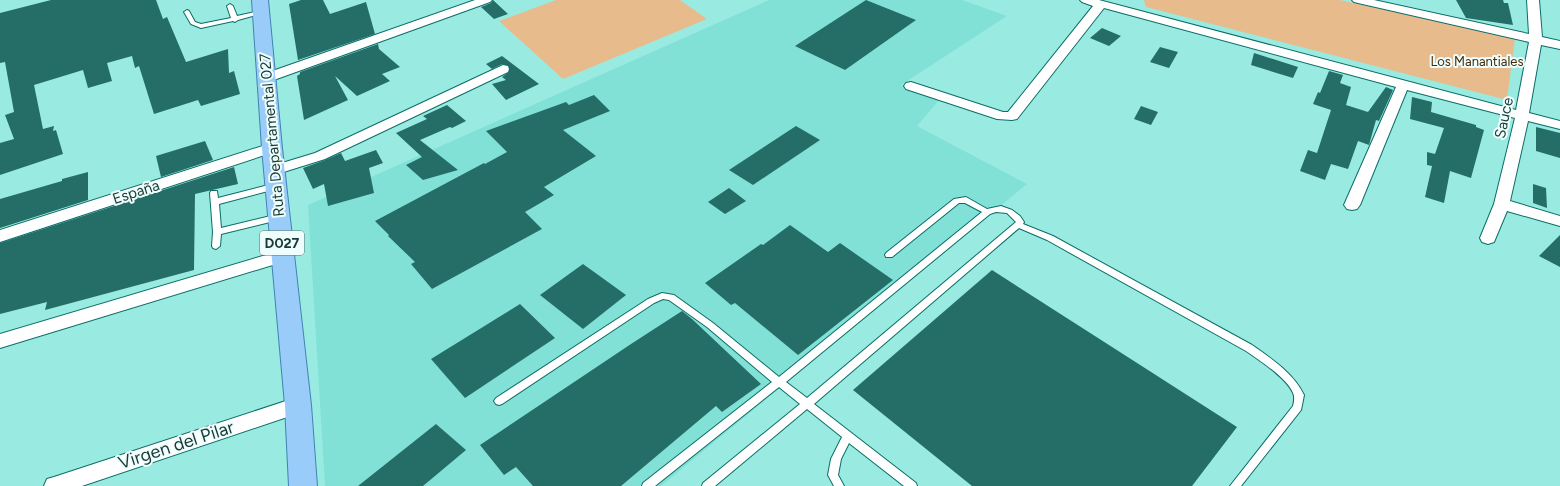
<svg xmlns="http://www.w3.org/2000/svg" width="1560" height="486" viewBox="0 0 1560 486" font-family="Figtree,sans-serif">
<style>
.built{fill:#82e1d7}
.green{fill:#e8bb8c}
.building{fill:#246e67}
.lines{fill:none;stroke-linecap:round;stroke-linejoin:round}
.service-casing{stroke:#0a6d66;stroke-width:2}
.minor-casing{stroke:#0a6d66;stroke-width:2}
.primary-casing{stroke:#3f83b2;stroke-width:2}
.service{fill:#fff;fill-rule:evenodd}
.minor{fill:#fff;fill-rule:evenodd}
.primary{fill:#99ccf8;fill-rule:evenodd}
.labels{text-anchor:middle;stroke-width:4;stroke-linejoin:round;paint-order:stroke}
.far-park-label{font-size:13px;fill:#452b0a;stroke:#effefc}
.shield{fill:#effefc;stroke:#587572;stroke-width:1}
.shield-label{font-size:14px;font-weight:bold;fill:#173a37}
.street-label{font-size:15px;fill:#173a37;stroke:#effefc}
.near-street-label{font-size:18px;fill:#173a37;stroke:#effefc}
</style>
<rect width="100%" height="100%" fill="#99ebe2"/>
<path class="built" d="M769 0H962L1007 16 901 85 941 98 917 126 1027 184 661 486H325L308 205Z"/>
<g class="green">
<path d="M556 0H680L707 19 563 79 499 21Z"/>
<path d="M1144 0H1340L1515 38 1507 100 1146 7Z"/>
</g>
<g class="building">
<path d="M51 0H156L163 19 167 17 186 62 228 49 229 73 234 71 240 94 201 106 198 100 154 114 139 66 135 68 132 56 107 63 112 81 88 88 83 70 34 85 43 129 54 126 53 131 56 130 63 154 0 175V143L14 139 5 115 14 112 5 62 0 63V13Z"/>
<path d="M301 0H323L330 14 366 2 375 34 298 60 289 4Z"/>
<path d="M493 0 508 14 494 19 481 7 491 3Z"/>
<path d="M866 0 916 20 845 70 795 46Z"/>
<path d="M1456 0H1503L1504 3H1508L1513 25 1466 18Z"/>
<path d="M1102 28 1121 36 1109 46 1090 38Z"/>
<path d="M378 44 379 49 400 67 382 74 390 81 357 96 335 76 348 100 304 120 297 76 300 74V72Z"/>
<path d="M1160 47 1178 52 1169 68 1150 62Z"/>
<path d="M1254 53 1298 67 1293 78 1251 65Z"/>
<path d="M502 56 539 84 506 100 492 84 506 80 502 77 509 72V66L502 64 492 69 486 64Z"/>
<path d="M1329 71 1343 75 1340 83 1351 87 1346 105 1368 112 1386 87 1393 90 1379 121 1376 120 1369 145 1358 141 1348 169 1331 164 1325 180 1300 171 1308 150 1317 153 1331 110 1313 104 1318 92 1320 93Z"/>
<path d="M594 95 610 111 563 130 596 156 544 187 554 195 525 212 542 229 432 289 411 264 415 262 388 236 389 235 375 221 484 163 485 164 507 152 486 131 566 102 569 105Z"/>
<path d="M1412 97 1432 102 1431 112 1476 125V127L1484 130 1471 178 1450 171 1444 203 1425 197 1432 166 1427 165V152L1435 154 1444 128 1410 119Z"/>
<path d="M447 105 466 121 452 128 450 127 420 140 458 170 423 180 406 165 422 157 396 133 427 119 423 116Z"/>
<path d="M1141 106 1158 112 1151 125 1134 119Z"/>
<path d="M796 126 820 140 753 185 729 170Z"/>
<path d="M1536 127 1560 133V158L1536 151Z"/>
<path d="M205 141 213 160 161 177 156 156Z"/>
<path d="M376 150 383 163 369 168 374 193 328 206 324 184 313 189 303 168 325 160 341 153 345 161Z"/>
<path d="M234 167 238 184 195 194 194 270 45 310 47 302 0 314V243Z"/>
<path d="M88 172V200L0 228V199L62 181V179Z"/>
<path d="M1533 184 1546 188 1547 208 1533 203Z"/>
<path d="M729 188 746 201 725 214 708 202Z"/>
<path d="M790 225 828 252 840 243 893 280 798 355 735 303 731 305 705 283 761 244 763 245Z"/>
<path d="M1560 235V267L1539 256Z"/>
<path d="M583 264 626 295 583 329 540 295Z"/>
<path d="M992 270 1237 427 1192 486H972L853 390Z"/>
<path d="M520 304 555 338 465 398 431 359Z"/>
<path d="M682 311 692 319 761 384 722 412 716 406 621 486H533L516 467 504 475 480 445 631 344Z"/>
<path d="M436 424 466 450 423 486H358Z"/>
</g>
<g class="lines">
<g class="service-casing">
<g id="service">
<path d="M230 4 233 6 237 16 260 11 263 13 238 20 235 22 233 21 201 28 191 24 184 12 187 10 189 11 195 22 201 24 231 18 227 6Z"/>
<path d="M276 183 279 184 280 186 279 188 219 204 221 228 279 214 283 217 282 219 221 234 220 246 216 249 213 248 212 246 213 232 210 193 211 191H217L218 198Z"/>
<path d="M966 197 987 209 1001 206 1012 210 1020 216 1024 222 1023 224 1053 236 1252 345C1272 359 1293 373 1304 395L1301 410 1241 486H1230L1293 406C1294 402 1295 397 1293 393 1287 378 1259 360 1246 351L1047 240 1019 228 814 404 916 483 917 486H904L849 443 841 459 838 475 844 486H834L828 475 831 459 842 437 807 409 715 486H702L703 483 800 404 779 387 655 486H642L643 483 772 382 707 327 669 300 663 299 654 303 502 404 499 405 496 404 494 401 496 398 648 299 662 293 674 295 713 323 779 377 982 212 965 203H959L892 257H886L885 255 886 253 954 199ZM996 212 1007 213 1016 222 807 398 786 382 990 214Z"/>
</g>
</g>
<g class="minor-casing">
<g id="minor">
<path d="M475 0H492L490 2 271 81H261L259 78 261 75Z"/>
<path d="M1080 0H1099L1516 110 1529 42 1358 3 1354 2 1352 0H1374L1529 34 1527 0H1539L1542 37 1560 41V49L1541 45 1529 113 1560 121V129L1528 121 1510 201 1560 216V226L1507 211 1494 242 1488 244 1482 242 1480 238 1494 204 1515 118 1407 90 1360 205 1357 209 1352 210 1347 209 1344 205 1396 87 1104 8 1017 119 1012 120 997 119 906 89 904 86 906 83 911 82 1003 112H1008L1093 6 1082 2Z"/>
<path d="M503 65 508 66 509 69 508 72 325 159 274 175 269 173 267 170 269 167 315 153Z"/>
<path d="M272 143 277 145 279 148 277 151 0 242V230Z"/>
<path d="M283 250 289 252 291 256 289 260 0 348V334Z"/>
<path d="M298 397 305 399 307 405 305 411 82 486H44L47 479 54 477Z"/>
</g>
</g>
<g class="primary-casing">
<path id="primary" d="M252 0H268L282 148 311 405 317 486H289L285 405 262 148Z"/>
</g>
<use href="#service" class="service"/>
<use href="#minor" class="minor"/>
<use href="#primary" class="primary"/>
</g>
<g class="labels">
<g class="far-park-label">
<text x="1477" y="66">Los Manantiales</text>
</g>
<rect class="shield" x="260" y="231" width="44" height="24" rx="3"/>
<g class="shield-label">
<text x="282" y="248">D027</text>
</g>
<g class="street-label">
<text transform="translate(1504 118) rotate(-78)" y="5">Sauce</text>
<text transform="translate(272 135) rotate(-95)" y="5">Ruta Departamental 027</text>
<text transform="translate(136 192) rotate(-18)" y="5">España</text>
</g>
<g class="near-street-label">
<text transform="translate(176 445) rotate(-18)" y="6">Virgen del Pilar</text>
</g>
</g>
</svg>
